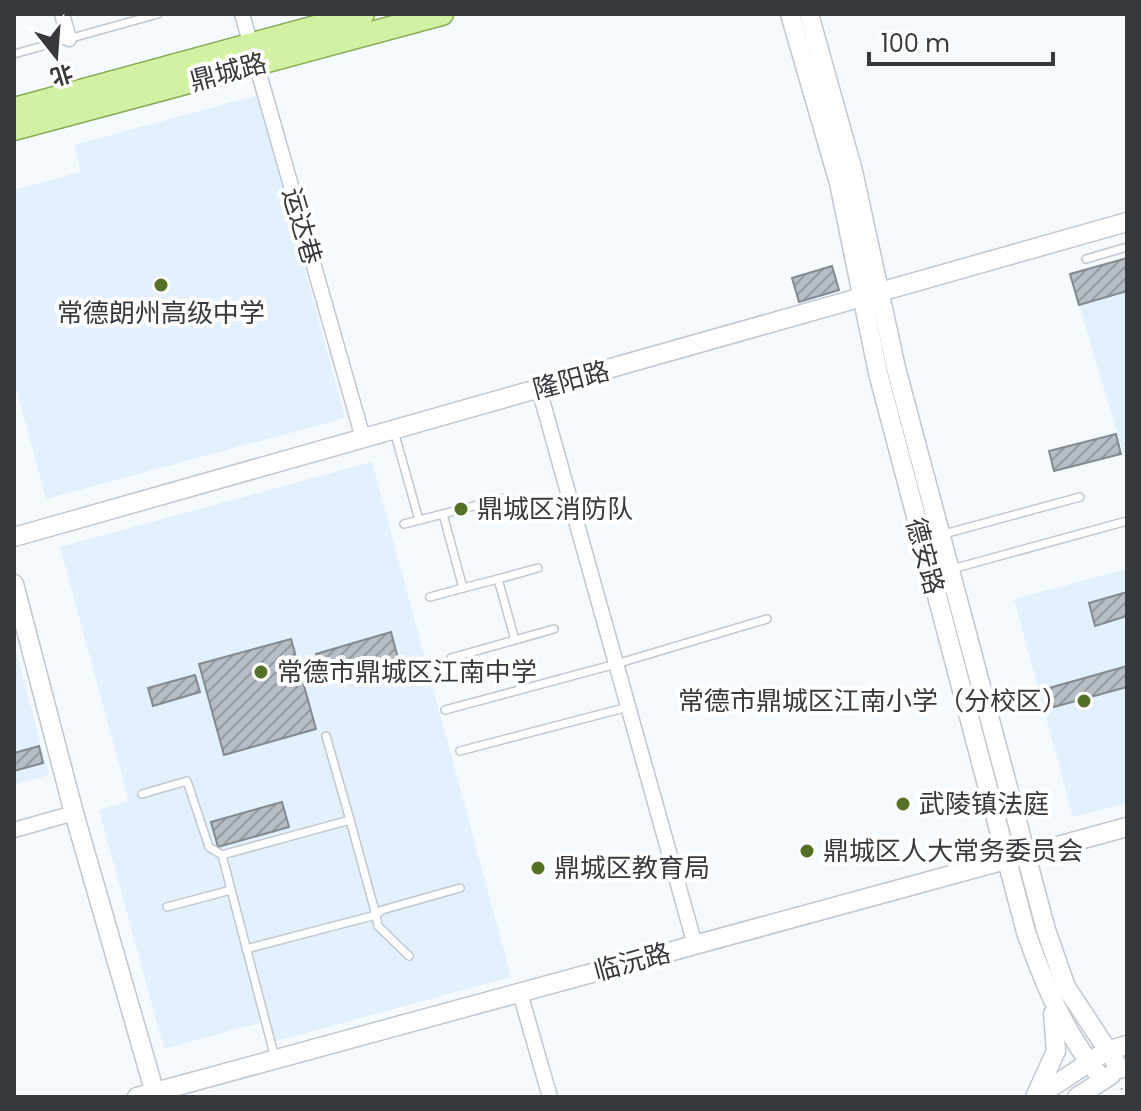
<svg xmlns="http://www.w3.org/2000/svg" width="1141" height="1111" viewBox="0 0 1141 1111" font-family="Poppins,'Noto Sans SC',sans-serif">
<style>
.built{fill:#e3f0fe}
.building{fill:url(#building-hatch);stroke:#838a91;stroke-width:2}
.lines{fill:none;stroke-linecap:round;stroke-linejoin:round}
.service-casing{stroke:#c0c7cf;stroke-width:10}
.minor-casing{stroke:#c0c7cf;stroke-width:17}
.tertiary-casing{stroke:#c0c7cf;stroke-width:21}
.primary-casing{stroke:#88ac57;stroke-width:25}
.path{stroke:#b1b5ba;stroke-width:2;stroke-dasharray:2 6;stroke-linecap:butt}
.service{stroke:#fff;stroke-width:7}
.minor{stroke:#fff;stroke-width:14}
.tertiary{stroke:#fff;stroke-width:18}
.primary{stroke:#d2f2a3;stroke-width:22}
.poi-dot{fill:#537125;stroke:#fff;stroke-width:3}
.labels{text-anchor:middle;stroke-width:8;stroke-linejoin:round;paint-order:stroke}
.street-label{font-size:26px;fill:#373a3d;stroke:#fff}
.poi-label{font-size:26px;fill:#373a3d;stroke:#fff;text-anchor:start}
</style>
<defs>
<pattern id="building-hatch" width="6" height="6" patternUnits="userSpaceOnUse" patternTransform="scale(2)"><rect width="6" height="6" fill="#b6bdc5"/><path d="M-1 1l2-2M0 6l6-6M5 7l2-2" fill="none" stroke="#959ba1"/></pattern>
</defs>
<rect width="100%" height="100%" fill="#f5faff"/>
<g class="built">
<path d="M258 95 345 418 46 499 14 380V190L81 172 74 145Z"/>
<path d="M1127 258V466L1070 274Z"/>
<path d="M372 462 511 977 273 1042 266 1021 164 1049 99 810 129 801 60 547Z"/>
<path d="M1127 569V803L1073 817 1014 599Z"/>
<path d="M14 644 49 775 14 785Z"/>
</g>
<g class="building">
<path d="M1127 258V291L1079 305 1070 274Z"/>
<path d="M832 266 839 290 799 302 792 278Z"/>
<path d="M1116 434 1121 454 1054 471 1049 451Z"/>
<path d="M1127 592V616L1095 626 1089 603Z"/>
<path d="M391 632 399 662 325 683 316 654Z"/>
<path d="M291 639 316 729 224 755 199 664Z"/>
<path d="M1127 666V687L1054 707 1049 688Z"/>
<path d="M195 675 200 692 153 706 148 688Z"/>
<path d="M39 746 43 763 14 771V753Z"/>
<path d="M282 802 289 827 218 847 211 822Z"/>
</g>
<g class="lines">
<g class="service-casing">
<g id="service">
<path d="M14 54 158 14"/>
<path d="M1086 259 1127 247"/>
<path d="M394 431 419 520"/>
<path d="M443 514 463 588 498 579 515 640"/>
<path d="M404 524 505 498"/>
<path d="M944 534 1080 497"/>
<path d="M952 569 1127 521"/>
<path d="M498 579 538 568"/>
<path d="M430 597 463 588"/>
<path d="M451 658 554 629"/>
<path d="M445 710 616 664 767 619"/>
<path d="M326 736 350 820"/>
<path d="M460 751 628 707"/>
<path d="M142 794 187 781 209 847 222 855 275 1058"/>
<path d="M222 855 350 820 376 915 246 949"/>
<path d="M167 907 231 890"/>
<path d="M409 956 378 926 376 915 382 910 460 888"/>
</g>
</g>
<g class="minor-casing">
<g id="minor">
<path d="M62 14 69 39"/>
<path d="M242 14 363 438"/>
<path d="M539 389 695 945"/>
<path d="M14 830 74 813"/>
<path d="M520 993 550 1097"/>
</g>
</g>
<g class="tertiary-casing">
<g id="tertiary">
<path d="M790 14 839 183 878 373 1026 932C1045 986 1066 1036 1103 1080"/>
<path d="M809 14 853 171 896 368 1046 930 1066 987 1120 1069"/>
<path d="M14 537 1127 222"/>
<path d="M14 584 74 813 156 1097"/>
<path d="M1040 1095 1106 1051 1127 1045"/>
<path d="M137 1097 1127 827"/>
<path d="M1035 1097 1056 1051 1053 1014"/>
<path d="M1077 1097 1111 1075"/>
</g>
</g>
<g class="primary-casing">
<g id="primary">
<path d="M14 109 363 14"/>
<path d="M14 129 442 14"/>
</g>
</g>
<path class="path" d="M1121 1088 1127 1097"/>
<use href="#service" class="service"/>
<use href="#minor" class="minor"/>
<use href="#tertiary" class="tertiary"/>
<use href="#primary" class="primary"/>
</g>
<g class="poi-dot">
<circle cx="161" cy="285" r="8"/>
<circle cx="461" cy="509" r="8"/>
<circle cx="261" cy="672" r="8"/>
<circle cx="1084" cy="701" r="8"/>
<circle cx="903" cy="804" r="8"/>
<circle cx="807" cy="851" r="8"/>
<circle cx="538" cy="868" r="8"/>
</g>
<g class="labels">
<g class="street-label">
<text transform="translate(228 72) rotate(-15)" y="9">鼎城路</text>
<text transform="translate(302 226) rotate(74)" y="9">运达巷</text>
<text transform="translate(571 380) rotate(-15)" y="9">隆阳路</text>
<text transform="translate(925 556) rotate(75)" y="9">德安路</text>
<text transform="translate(632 962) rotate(-15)" y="9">临沅路</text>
</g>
<g class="poi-label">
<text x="161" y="322" text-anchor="middle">常德朗州高级中学</text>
<text x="477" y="518">鼎城区消防队</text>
<text x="277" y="681">常德市鼎城区江南中学</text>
<text x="1068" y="710" text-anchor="end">常德市鼎城区江南小学（分校区）</text>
<text x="919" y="813">武陵镇法庭</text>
<text x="823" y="860">鼎城区人大常务委员会</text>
<text x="554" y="877">鼎城区教育局</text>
</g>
</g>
<rect width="1141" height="1111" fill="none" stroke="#373a3d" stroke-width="32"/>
<g transform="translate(56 56) rotate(163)" stroke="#ffffff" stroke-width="6" paint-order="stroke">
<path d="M0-6L14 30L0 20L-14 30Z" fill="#373a3d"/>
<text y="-12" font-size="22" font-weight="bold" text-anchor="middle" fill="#373a3d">北</text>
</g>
<path d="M869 52v12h184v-12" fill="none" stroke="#373a3d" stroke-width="4"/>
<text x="881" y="52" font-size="24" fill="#373a3d" stroke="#ffffff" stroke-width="6" paint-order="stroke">100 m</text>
</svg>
